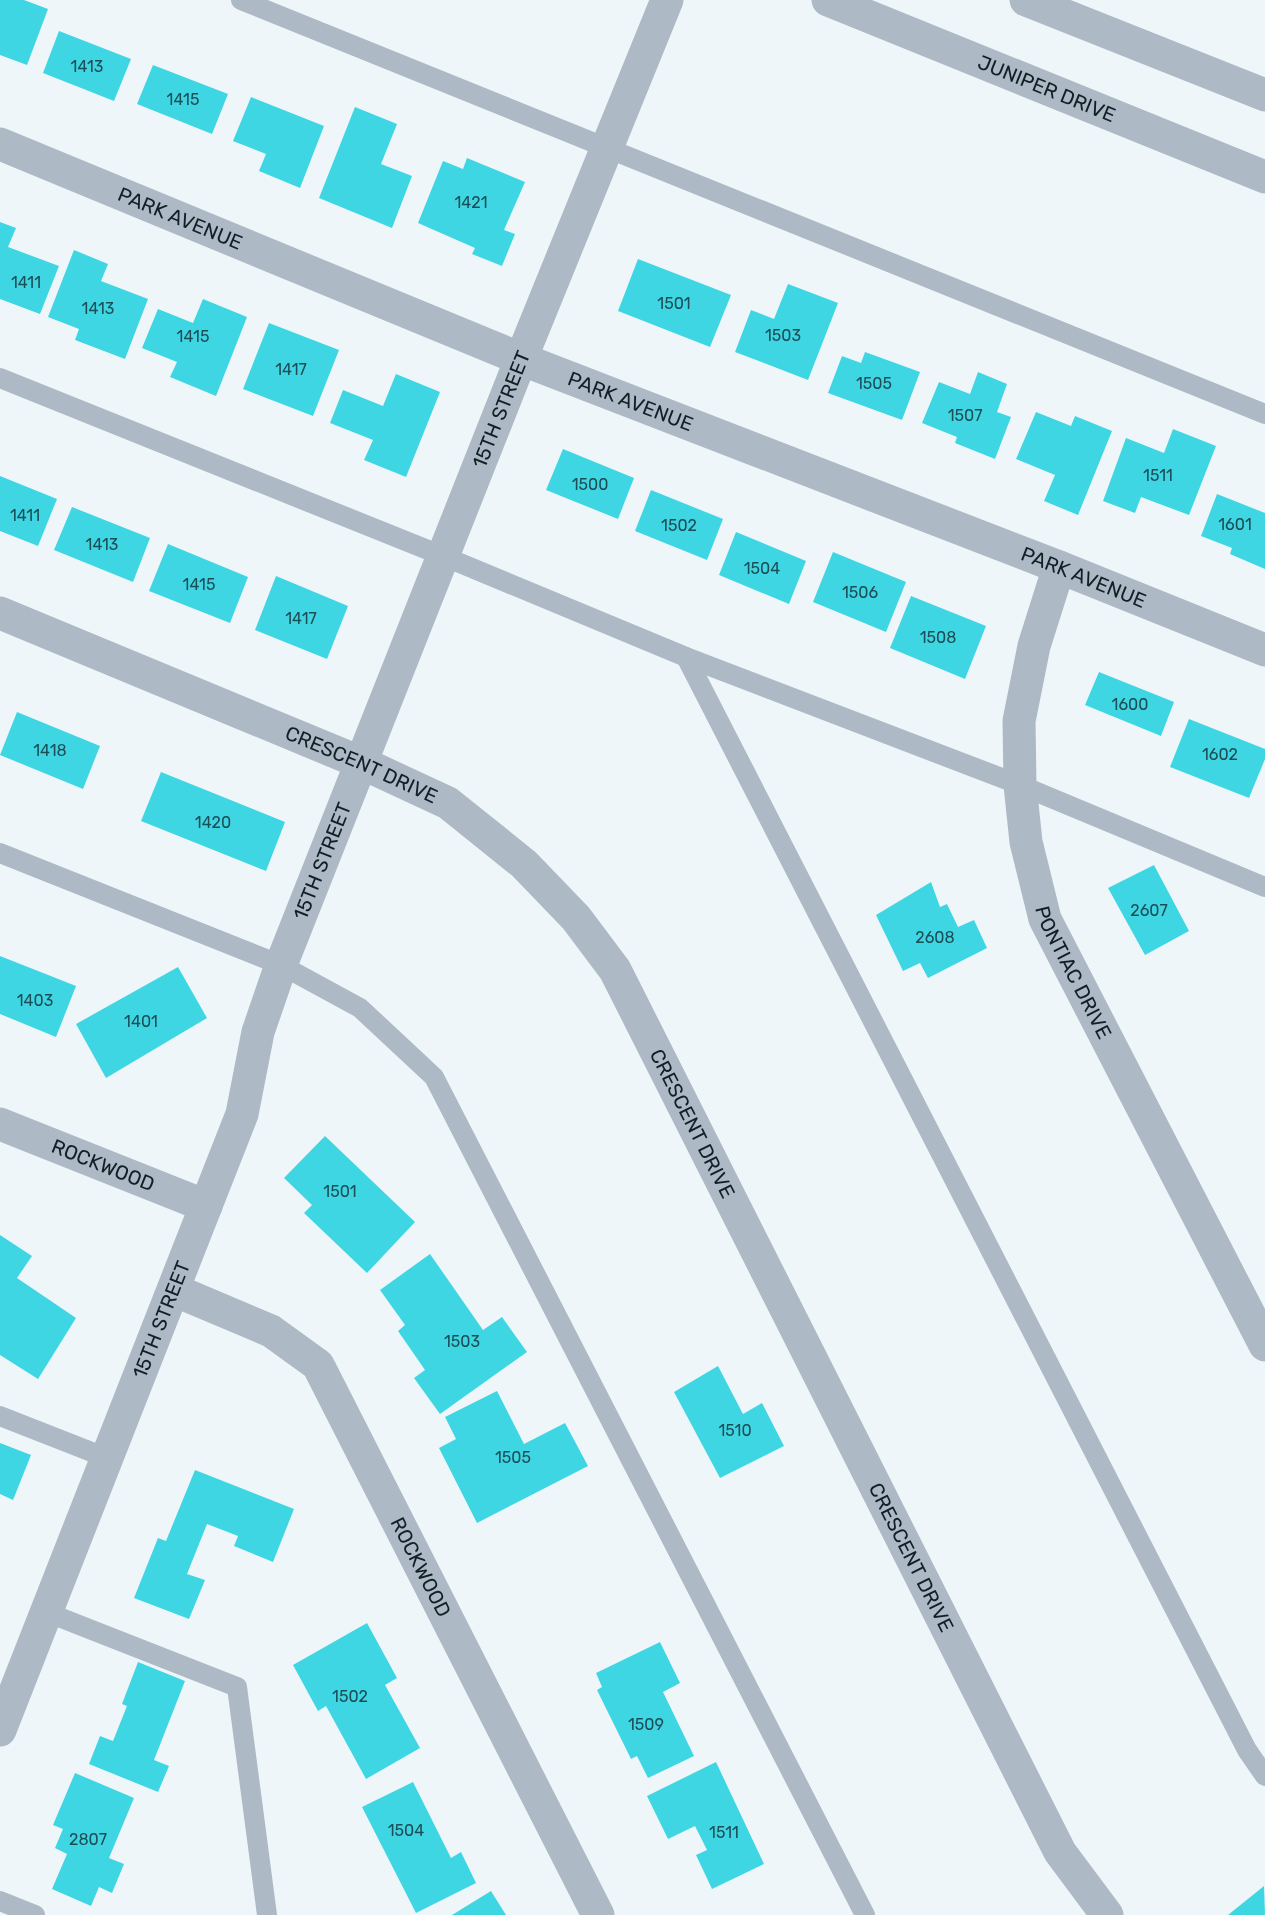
<svg xmlns="http://www.w3.org/2000/svg" width="1265" height="1915" viewBox="0 0 1265 1915" font-family="Rubik,sans-serif">
<style>
.building{fill:#3fd6e4}
.lines{fill:none;stroke-linecap:round;stroke-linejoin:round}
.service{stroke:#aeb9c6;stroke-width:20}
.minor{stroke:#aeb9c6;stroke-width:33}
.tertiary{stroke:#aeb9c6;stroke-width:33}
.labels{text-anchor:middle;stroke-width:4.5;stroke-linejoin:round;paint-order:stroke}
.number-label{font-size:16px;fill:#1c4e56}
.street-label{font-size:20px;fill:#112027;stroke:#eff6fa}
</style>
<rect width="100%" height="100%" fill="#eff6fa"/>
<g class="building">
<path d="M0 0H24L48 9 27 65 0 55Z"/>
<path d="M59 31 131 59 114 101 43 73Z"/>
<path d="M153 65 228 94 212 134 137 104Z"/>
<path d="M251 97 324 126 300 188 259 171 266 154 233 141Z"/>
<path d="M355 107 397 124 381 164 412 176 392 228 319 198Z"/>
<path d="M467 158 525 182 504 230 515 234 502 266 472 254 475 248 418 223 443 161 463 169Z"/>
<path d="M0 222 16 228 8 247 59 266 40 314 0 299Z"/>
<path d="M74 250 108 264 101 281 148 299 125 359 75 340 79 329 48 317Z"/>
<path d="M638 259 731 295 710 347 618 311Z"/>
<path d="M788 284 838 303 808 380 735 352 751 310 774 319Z"/>
<path d="M203 299 247 317 216 396 170 377 177 362 142 348 158 309 193 323Z"/>
<path d="M269 323 339 350 313 416 243 389Z"/>
<path d="M865 352 920 372 902 420 828 393 842 356 861 363Z"/>
<path d="M978 372 1007 384 997 412 1011 417 995 459 955 443 957 437 922 423 939 382 970 394Z"/>
<path d="M396 374 440 392 406 477 364 460 373 440 330 423 343 390 383 406Z"/>
<path d="M1036 412 1071 426 1075 416 1112 431 1078 515 1044 501 1055 475 1016 459Z"/>
<path d="M1173 429 1216 446 1189 515 1141 497 1135 513 1103 501 1126 438 1164 453Z"/>
<path d="M563 449 634 478 618 519 546 490Z"/>
<path d="M0 476 57 499 38 546 0 531Z"/>
<path d="M651 490 723 519 707 560 635 531Z"/>
<path d="M1217 494 1265 513V569L1230 554 1232 548 1201 536Z"/>
<path d="M72 507 150 538 133 582 54 550Z"/>
<path d="M736 532 806 561 789 604 719 575Z"/>
<path d="M168 544 248 577 230 623 149 591Z"/>
<path d="M833 552 906 582 886 632 813 602Z"/>
<path d="M276 576 348 606 327 659 255 630Z"/>
<path d="M911 596 986 626 965 679 890 648Z"/>
<path d="M1099 672 1174 702 1161 736 1085 705Z"/>
<path d="M17 712 100 746 83 789 0 755Z"/>
<path d="M1189 719 1265 749V759L1249 798 1170 767Z"/>
<path d="M161 772 285 822 266 871 141 821Z"/>
<path d="M1154 865 1189 931 1145 955 1108 888Z"/>
<path d="M931 882 940 907 947 904 958 927 974 920 987 948 928 978 920 963 903 971 876 915Z"/>
<path d="M0 956 76 986 56 1037 0 1014Z"/>
<path d="M178 967 207 1018 106 1078 76 1024Z"/>
<path d="M325 1136 415 1222 367 1273 304 1213 312 1205 284 1178Z"/>
<path d="M0 1235 32 1256 17 1278 76 1318 38 1379 0 1355Z"/>
<path d="M430 1254 483 1330 502 1317 527 1352 440 1414 414 1378 425 1370 398 1331 405 1325 380 1290Z"/>
<path d="M718 1366 743 1414 762 1403 784 1446 720 1478 674 1392Z"/>
<path d="M497 1391 524 1444 565 1423 588 1466 477 1523 439 1448 456 1439 445 1417Z"/>
<path d="M0 1443 31 1455 13 1500 0 1494Z"/>
<path d="M195 1470 294 1509 273 1562 234 1546 238 1536 207 1524 187 1574 205 1580 189 1619 134 1598 158 1538 166 1541Z"/>
<path d="M367 1623 397 1678 385 1685 420 1748 366 1779 326 1706 318 1711 293 1665Z"/>
<path d="M660 1642 680 1683 663 1692 694 1756 648 1778 637 1756 631 1759 597 1690 602 1687 596 1673Z"/>
<path d="M138 1662 185 1681 154 1760 169 1766 158 1792 89 1764 100 1736 113 1741 127 1706 122 1704Z"/>
<path d="M716 1762 764 1864 712 1889 696 1855 707 1850 695 1826 668 1839 647 1796Z"/>
<path d="M75 1773 134 1798 109 1858 124 1864 112 1893 99 1887 91 1906 52 1889 67 1854 55 1848 63 1829 53 1825Z"/>
<path d="M413 1782 451 1858 461 1852 476 1883 416 1913 362 1807Z"/>
<path d="M1264 1886 1265 1915H1228Z"/>
<path d="M491 1891 506 1915H452Z"/>
</g>
<g class="lines">
<g class="service">
<path d="M241 0 1265 414"/>
<path d="M0 378 443 556 686 657 1020 785 1265 887"/>
<path d="M686 657 1247 1750 1265 1776"/>
<path d="M0 853 281 965 360 1008 434 1077 865 1915"/>
<path d="M0 1416 107 1458"/>
<path d="M46 1612 237 1687 267 1915"/>
<path d="M0 1901 35 1915"/>
</g>
<g class="minor">
<path id="s1" d="M0 144 521 359 1059 567 1265 650"/>
<path id="s2" d="M1059 567 1034 646 1019 721 1020 785 1026 842 1045 919 1265 1345"/>
<path id="s3" d="M0 613 362 763 448 803 524 864 576 918 615 970 1060 1852 1107 1915"/>
<path id="s4" d="M0 1124 206 1206"/>
<path id="s5" d="M174 1290 271 1331 318 1365 598 1915"/>
<path id="s6" d="M0 1730 242 1114 258 1032 281 965 521 359 667 0"/>
</g>
<g class="tertiary">
<path id="s7" d="M828 0 1265 177"/>
<path d="M1026 0 1265 95"/>
</g>
</g>
<g class="labels">
<g class="number-label">
<text x="87" y="72">1413</text>
<text x="183" y="105">1415</text>
<text x="471" y="208">1421</text>
<text x="26" y="288">1411</text>
<text x="674" y="309">1501</text>
<text x="98" y="314">1413</text>
<text x="783" y="341">1503</text>
<text x="193" y="342">1415</text>
<text x="291" y="375">1417</text>
<text x="874" y="389">1505</text>
<text x="965" y="421">1507</text>
<text x="1158" y="481">1511</text>
<text x="590" y="490">1500</text>
<text x="25" y="521">1411</text>
<text x="1235" y="530">1601</text>
<text x="679" y="531">1502</text>
<text x="102" y="550">1413</text>
<text x="762" y="574">1504</text>
<text x="199" y="590">1415</text>
<text x="860" y="598">1506</text>
<text x="301" y="624">1417</text>
<text x="938" y="643">1508</text>
<text x="1130" y="710">1600</text>
<text x="50" y="756">1418</text>
<text x="1220" y="760">1602</text>
<text x="213" y="828">1420</text>
<text x="1149" y="916">2607</text>
<text x="935" y="943">2608</text>
<text x="35" y="1006">1403</text>
<text x="141" y="1027">1401</text>
<text x="340" y="1197">1501</text>
<text x="462" y="1347">1503</text>
<text x="735" y="1436">1510</text>
<text x="513" y="1463">1505</text>
<text x="350" y="1702">1502</text>
<text x="646" y="1730">1509</text>
<text x="406" y="1836">1504</text>
<text x="724" y="1838">1511</text>
<text x="88" y="1845">2807</text>
</g>
<g class="street-label">
<text dy="7" stroke="none"><textPath href="#s7" startOffset="236">JUNIPER DRIVE</textPath></text>
<text dy="7" stroke="none"><textPath href="#s1" startOffset="195">PARK AVENUE</textPath></text>
<text dy="7" stroke="none"><textPath href="#s1" startOffset="681">PARK AVENUE</textPath></text>
<text dy="7" stroke="none"><textPath href="#s6" startOffset="1414">15TH STREET</textPath></text>
<text dy="7" stroke="none"><textPath href="#s1" startOffset="1167">PARK AVENUE</textPath></text>
<text dy="7" stroke="none"><textPath href="#s3" startOffset="392">CRESCENT DRIVE</textPath></text>
<text dy="7" stroke="none"><textPath href="#s6" startOffset="928">15TH STREET</textPath></text>
<text dy="7" stroke="none"><textPath href="#s2" startOffset="420">PONTIAC DRIVE</textPath></text>
<text dy="7" stroke="none"><textPath href="#s3" startOffset="896">CRESCENT DRIVE</textPath></text>
<text dy="7" stroke="none"><textPath href="#s4" startOffset="111">ROCKWOOD</textPath></text>
<text dy="7" stroke="none"><textPath href="#s6" startOffset="441">15TH STREET</textPath></text>
<text dy="7" stroke="none"><textPath href="#s3" startOffset="1382">CRESCENT DRIVE</textPath></text>
<text dy="7" stroke="none"><textPath href="#s5" startOffset="390">ROCKWOOD</textPath></text>
</g>
</g>
</svg>
